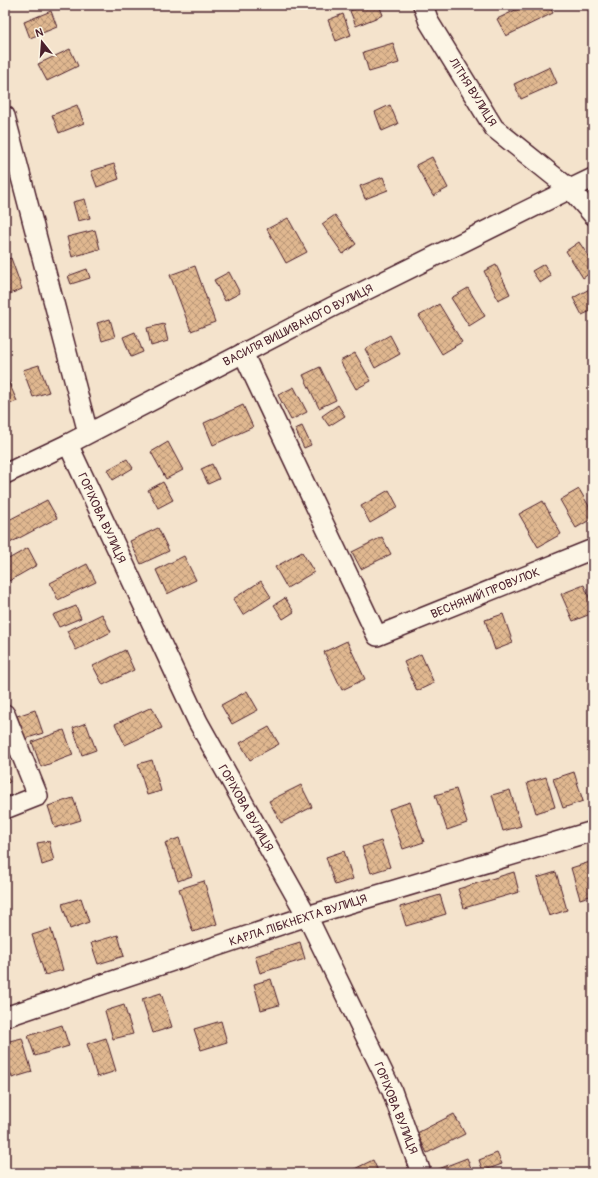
<svg xmlns="http://www.w3.org/2000/svg" width="598" height="1178" viewBox="0 0 598 1178" font-family="Pangolin,sans-serif">
<style>
.building{fill:url(#building-cross-hatch);stroke:#4a1f2b}
.lines{fill:none;stroke-linecap:round;stroke-linejoin:round}
.minor-casing{stroke:#4a1f2b;stroke-width:22}
.minor{stroke:#fcf5e5;stroke-width:19}
.labels{text-anchor:middle;stroke-width:3;stroke-linejoin:round;paint-order:stroke}
.street-label{font-size:12px;fill:#4a1f2b;stroke:#fcf5e5}
</style>
<defs>
<pattern id="building-cross-hatch" width="8" height="8" patternUnits="userSpaceOnUse"><rect width="8" height="8" fill="#e0b890"/><path d="M0 0l8 8M0 8l8-8" fill="none" stroke="#b89576"/></pattern>
</defs>
<rect width="100%" height="100%" fill="#f4e3cc"/>
<filter id="ink" filterUnits="userSpaceOnUse"><feTurbulence type="fractalNoise" baseFrequency=".025" numOctaves="2"/><feDisplacementMap in="SourceGraphic" scale="8" xChannelSelector="R" yChannelSelector="G"/><feConvolveMatrix kernelMatrix="1 2 1 2 8 2 1 2 1" color-interpolation-filters="sRGB"/></filter>
<g filter="url(#ink)">
<g class="building">
<path d="M366 5H379L383 15 356 26 350 11Z"/>
<path d="M526 5H549L553 13 506 36 497 19Z"/>
<path d="M51 11 57 27 30 38 24 22Z"/>
<path d="M343 14 351 35 336 41 328 20Z"/>
<path d="M393 43 399 63 369 72 363 52Z"/>
<path d="M70 49 78 66 47 81 38 64Z"/>
<path d="M550 67 557 83 521 99 514 84Z"/>
<path d="M77 105 84 123 59 133 52 115Z"/>
<path d="M390 105 398 124 382 131 375 112Z"/>
<path d="M432 157 448 188 433 196 416 165Z"/>
<path d="M114 164 119 179 97 187 91 171Z"/>
<path d="M383 177 388 190 365 199 360 186Z"/>
<path d="M85 199 90 218 78 221 73 202Z"/>
<path d="M335 215 356 244 343 254 322 224Z"/>
<path d="M288 218 307 252 286 263 267 229Z"/>
<path d="M95 230 100 249 72 257 67 237Z"/>
<path d="M579 242 593 263V271L583 278 566 251Z"/>
<path d="M11 258 22 289 5 296V260Z"/>
<path d="M544 264 551 276 540 283 532 271Z"/>
<path d="M496 265 510 294 498 300 484 271Z"/>
<path d="M195 266 215 322 191 331 170 275Z"/>
<path d="M87 269 90 278 71 284 68 276Z"/>
<path d="M229 272 240 293 225 301 214 280Z"/>
<path d="M593 287V310L582 315 573 298Z"/>
<path d="M468 288 485 316 469 326 451 298Z"/>
<path d="M439 304 462 342 442 354 419 316Z"/>
<path d="M110 319 115 337 102 341 97 323Z"/>
<path d="M164 324 168 341 151 346 147 328Z"/>
<path d="M135 332 143 352 131 357 123 337Z"/>
<path d="M390 335 400 354 375 368 365 349Z"/>
<path d="M355 353 371 381 356 389 340 361Z"/>
<path d="M39 365 49 392 33 397 23 370Z"/>
<path d="M320 367 336 400 319 408 303 375Z"/>
<path d="M5 374 17 401 5 406Z"/>
<path d="M294 387 307 412 291 420 278 395Z"/>
<path d="M243 405 253 427 213 445 204 423Z"/>
<path d="M338 405 345 416 329 426 322 416Z"/>
<path d="M302 426 311 445 304 448 295 429Z"/>
<path d="M168 442 183 470 166 479 151 452Z"/>
<path d="M127 459 133 468 113 480 107 470Z"/>
<path d="M212 464 219 479 208 484 201 469Z"/>
<path d="M163 482 173 500 158 508 148 490Z"/>
<path d="M579 489 593 513V518L576 528 560 500Z"/>
<path d="M389 490 398 507 370 523 361 506Z"/>
<path d="M47 500 57 518 8 544 5 539V522Z"/>
<path d="M543 501 561 534 538 547 519 514Z"/>
<path d="M158 528 169 551 141 564 130 541Z"/>
<path d="M382 537 391 554 361 569 352 552Z"/>
<path d="M28 548 37 565 9 581 5 574V561Z"/>
<path d="M302 552 314 572 287 588 275 567Z"/>
<path d="M184 556 196 580 167 594 156 570Z"/>
<path d="M87 564 96 582 58 600 50 583Z"/>
<path d="M261 581 271 597 243 615 233 599Z"/>
<path d="M584 585 593 607V613L573 621 561 594Z"/>
<path d="M285 598 294 612 283 619 274 605Z"/>
<path d="M76 606 81 618 59 627 53 615Z"/>
<path d="M102 614 111 632 76 650 67 631Z"/>
<path d="M503 614 513 643 495 650 485 620Z"/>
<path d="M347 641 365 679 342 690 324 652Z"/>
<path d="M125 650 134 670 103 685 93 666Z"/>
<path d="M421 654 434 683 417 691 404 662Z"/>
<path d="M247 691 258 710 232 724 221 705Z"/>
<path d="M152 707 162 728 125 745 115 724Z"/>
<path d="M35 710 43 733 25 739 17 716Z"/>
<path d="M86 723 96 750 82 755 73 728Z"/>
<path d="M269 727 279 744 250 760 240 743Z"/>
<path d="M64 730 73 755 41 767 32 742Z"/>
<path d="M152 760 161 791 147 795 138 764Z"/>
<path d="M5 771 10 782 5 784Z"/>
<path d="M574 772 583 801 563 808 553 779Z"/>
<path d="M546 777 555 807 536 813 527 783Z"/>
<path d="M301 785 312 807 281 823 269 801Z"/>
<path d="M456 789 467 823 447 830 435 795Z"/>
<path d="M510 790 521 826 503 831 492 795Z"/>
<path d="M73 798 81 820 55 828 48 806Z"/>
<path d="M410 802 424 842 403 849 389 809Z"/>
<path d="M179 838 192 876 178 881 165 843Z"/>
<path d="M49 841 54 861 42 865 37 843Z"/>
<path d="M381 841 390 867 371 873 362 847Z"/>
<path d="M344 851 353 879 335 885 326 857Z"/>
<path d="M5 854 10 866 5 868Z"/>
<path d="M590 862 593 873V895L580 899 571 868Z"/>
<path d="M514 872 519 892 464 908 458 889Z"/>
<path d="M556 872 567 910 549 916 537 878Z"/>
<path d="M204 881 217 924 193 932 179 889Z"/>
<path d="M440 895 446 914 406 926 400 907Z"/>
<path d="M81 898 89 922 70 929 62 904Z"/>
<path d="M51 929 63 970 45 975 32 935Z"/>
<path d="M118 935 124 956 98 964 91 943Z"/>
<path d="M300 942 305 959 260 973 255 956Z"/>
<path d="M271 979 279 1005 261 1010 254 984Z"/>
<path d="M161 993 172 1027 153 1033 142 999Z"/>
<path d="M124 1005 133 1034 113 1039 105 1011Z"/>
<path d="M221 1021 227 1042 201 1050 194 1029Z"/>
<path d="M62 1025 69 1046 35 1056 28 1036Z"/>
<path d="M22 1038 32 1072 12 1078 5 1052V1042Z"/>
<path d="M106 1038 116 1071 97 1077 87 1044Z"/>
<path d="M454 1114 465 1134 427 1153 417 1133Z"/>
<path d="M497 1153 502 1164 483 1171 479 1160Z"/>
<path d="M467 1158 473 1173H437L436 1170Z"/>
<path d="M373 1160 379 1173H346Z"/>
</g>
<g class="lines">
<g class="minor-casing">
<g id="minor">
<path d="M423 5 429 22 494 128 570 189 593 215"/>
<path d="M5 116 88 433"/>
<path d="M243 353 377 636 593 549"/>
<path d="M68 444 198 722 307 916 392 1091 421 1173"/>
<path d="M5 474 68 444 332 307 570 189 593 178"/>
<path d="M5 714 38 796 5 809"/>
<path d="M5 1017 307 916 593 831"/>
</g>
</g>
<use href="#minor" class="minor"/>
</g>
</g>
<g class="labels">
<g class="street-label">
<text transform="translate(473 92) rotate(58)" y="4">ЛІТНЯ ВУЛИЦЯ</text>
<text transform="translate(298 325) rotate(-27)" y="4">ВАСИЛЯ ВИШИВАНОГО ВУЛИЦЯ</text>
<text transform="translate(102 518) rotate(65)" y="4">ГОРІХОВА ВУЛИЦЯ</text>
<text transform="translate(485 593) rotate(-22)" y="4">ВЕСНЯНИЙ ПРОВУЛОК</text>
<text transform="translate(246 808) rotate(60)" y="4">ГОРІХОВА ВУЛИЦЯ</text>
<text transform="translate(298 920) rotate(-18)" y="4">КАРЛА ЛІБКНЕХТА ВУЛИЦЯ</text>
<text transform="translate(396 1108) rotate(68)" y="4">ГОРІХОВА ВУЛИЦЯ</text>
</g>
</g>
<rect width="598" height="1178" fill="none" stroke="#fcf5e5" stroke-width="20"/>
<rect x="10" y="10" width="578" height="1158" fill="none" stroke="#4a1f2b" stroke-width="1.5" filter="url(#ink)"/>
<g transform="translate(42 42) rotate(343)" stroke="#fcf5e5" stroke-width="3" paint-order="stroke">
<path d="M0-3L7 15L0 10L-7 15Z" fill="#4a1f2b"/>
<text y="-6" font-size="11" font-weight="bold" text-anchor="middle" fill="#4a1f2b">N</text>
</g>
</svg>
